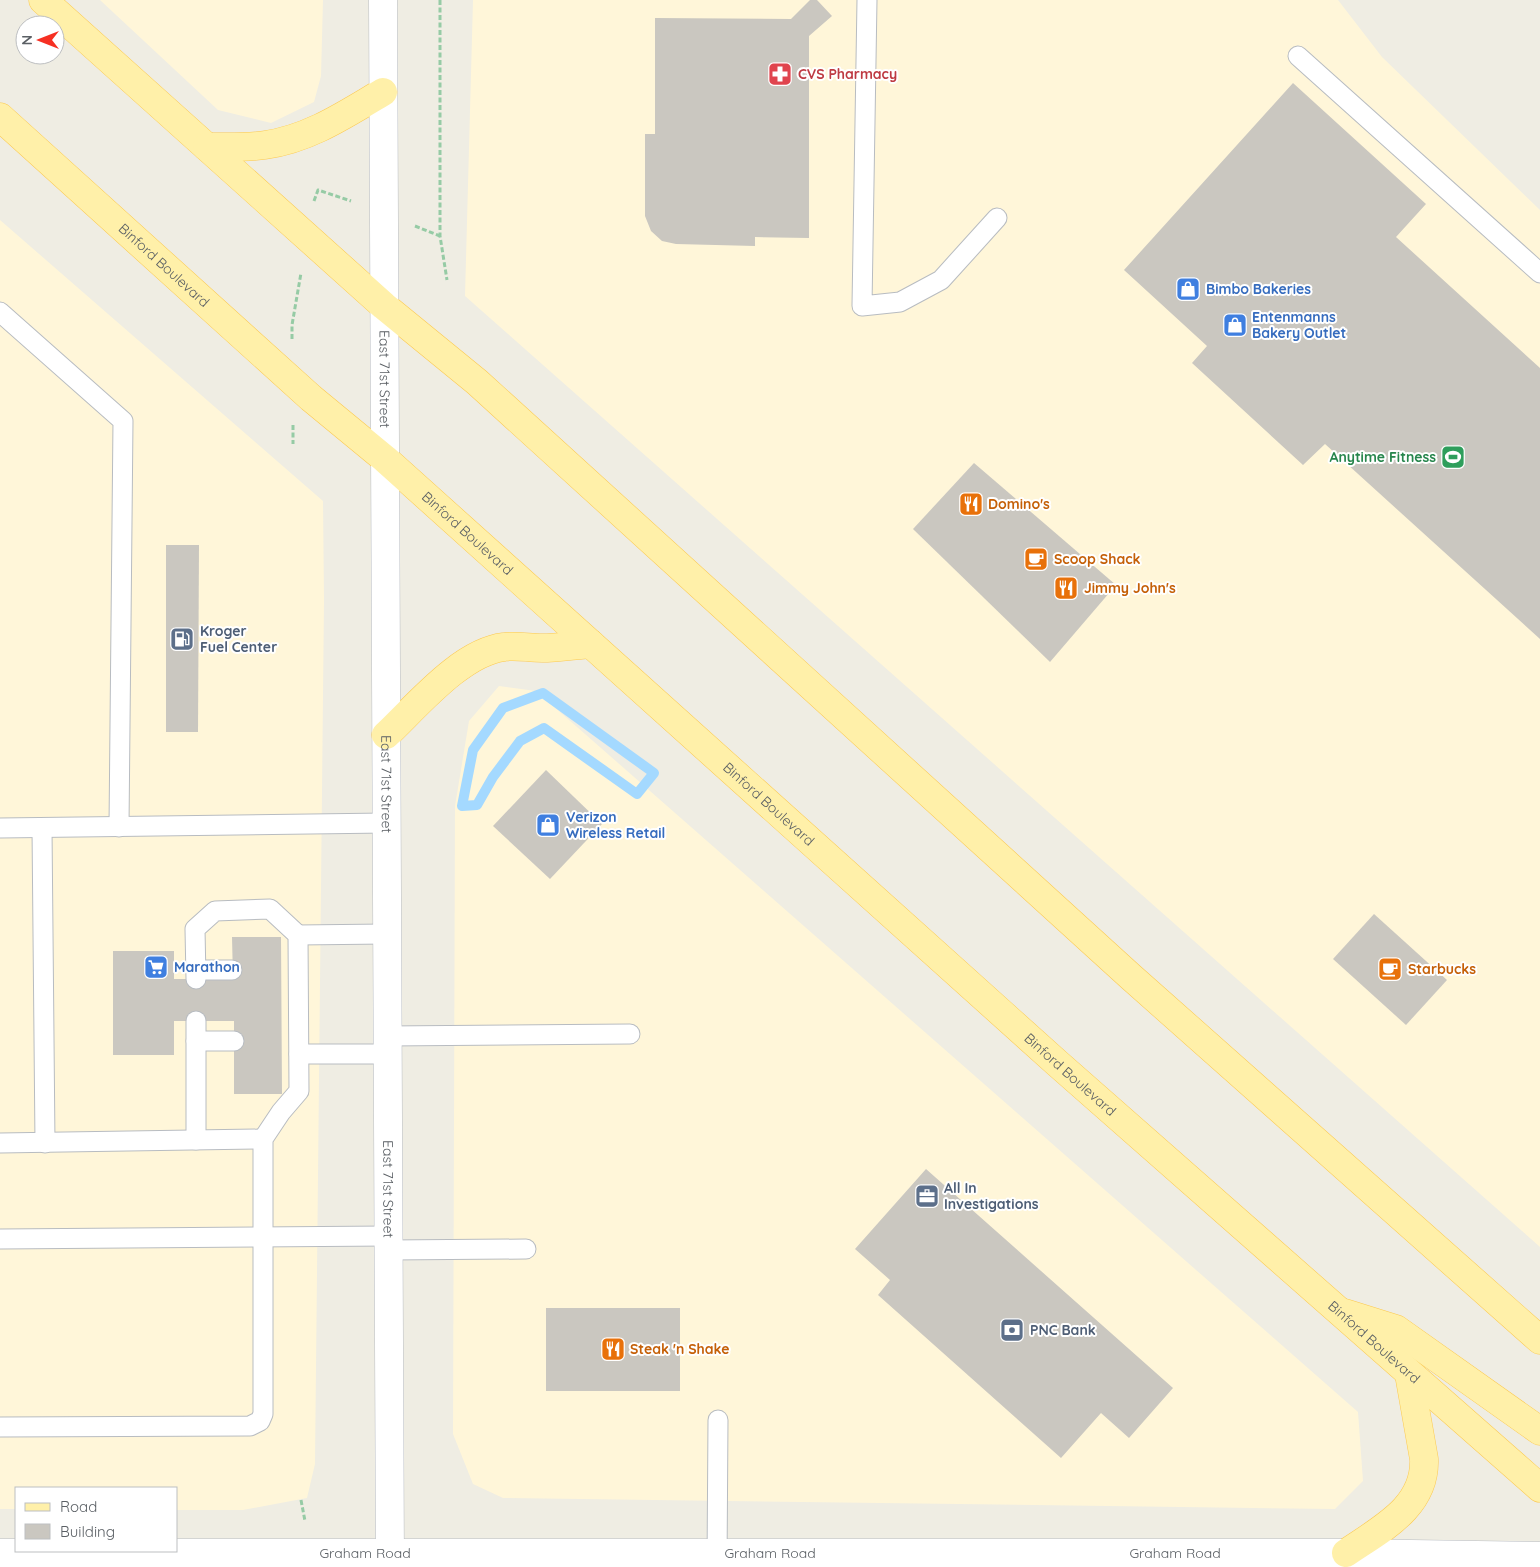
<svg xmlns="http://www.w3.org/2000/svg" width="1540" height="1567" viewBox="0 0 1540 1567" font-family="Quicksand,sans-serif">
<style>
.commercial{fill:#fff6d9}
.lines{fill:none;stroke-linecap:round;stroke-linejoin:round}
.stream{stroke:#a4d9ff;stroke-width:10}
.building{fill:#cac7c0}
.lane-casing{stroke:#b8bcc1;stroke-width:21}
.secondary-casing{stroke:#b9bdc3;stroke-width:29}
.primary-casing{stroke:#fcc950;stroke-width:29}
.path{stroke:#96cba5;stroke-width:3;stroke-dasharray:5 2.5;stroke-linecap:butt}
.lane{stroke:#fff;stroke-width:19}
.secondary{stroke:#fff;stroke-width:28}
.primary{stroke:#fff0a9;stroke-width:28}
.labels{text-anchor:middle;stroke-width:4;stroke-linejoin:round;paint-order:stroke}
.health-label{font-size:14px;font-weight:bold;fill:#be3a42;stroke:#fff;text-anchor:start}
.street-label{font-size:14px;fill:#5b6065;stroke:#fff}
.shop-label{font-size:14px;font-weight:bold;fill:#366cbe;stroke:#fff;text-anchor:start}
.leisure-label{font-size:14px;font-weight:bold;fill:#27864d;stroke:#fff;text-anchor:end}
.food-label{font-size:14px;font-weight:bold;fill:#c56008;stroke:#fff;text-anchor:start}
.service-label{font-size:14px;font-weight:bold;fill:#4e5e75;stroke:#fff;text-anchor:start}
</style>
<rect width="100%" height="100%" fill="#efede3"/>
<g class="commercial">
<path d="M100 0H323L321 76 314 102 271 123 218 110Z"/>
<path d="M473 0H1338L1382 57 1540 210V1247L465 296Z"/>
<path d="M0 220 323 501 324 600 315 1464 307 1498 243 1510H176V1488H16V1509H0Z"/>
<path d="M499 686 536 691 1358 1412 1363 1481 1335 1509 503 1498 473 1484 453 1434 455 806 469 721Z"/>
</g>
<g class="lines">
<path class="stream" d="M543 693 654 773 637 794 544 728 520 741 493 777 477 805 462 806 473 750 503 708Z"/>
</g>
<g class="building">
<path d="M810 0H817L832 16 809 36V238L755 237V246L676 244 662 241 651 231 645 216V134H655V18L791 19Z"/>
<path d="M1293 83 1426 204 1396 237 1540 368V639L1325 444 1303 465 1192 363 1207 346 1124 270Z"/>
<path d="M974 463 1116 585 1050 662 913 529Z"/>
<path d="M166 545H199L198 732H166Z"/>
<path d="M546 770 602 824 550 879 493 826Z"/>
<path d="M1374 914 1447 980 1406 1025 1333 959Z"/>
<path d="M232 937H281L282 1094H234V1021H174V1055H113V951H174V979H233Z"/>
<path d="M926 1169 1173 1388 1129 1438 1101 1413 1061 1458 878 1295 890 1280 855 1249Z"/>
<rect x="546" y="1308" width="134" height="83"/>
</g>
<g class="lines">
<g class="lane-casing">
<g id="lane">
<path d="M867 0 862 306 900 302 941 280 997 218"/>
<path d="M1298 56 1540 273"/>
<path d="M0 312 123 421 119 827"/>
<path d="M0 828 386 823"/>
<path d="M42 828 45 1143"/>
<path d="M298 935 386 934"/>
<path d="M197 970H232"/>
<path d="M387 1036 630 1034"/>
<path d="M196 1041H234"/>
<path d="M299 1054H387"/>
<path d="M196 1140V1021"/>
<path d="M0 1143 263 1139"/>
<path d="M0 1239 389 1236"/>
<path d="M389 1250 526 1249"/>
<path d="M0 1427 250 1426 260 1421 263 1414V1139L281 1112 299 1091 298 935 270 909 215 911 195 929 196 979"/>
<path d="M717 1567 718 1420"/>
</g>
</g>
<g class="secondary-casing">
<g id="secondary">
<path id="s1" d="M383 0 390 1567"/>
<path id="s2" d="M0 1553H1346L1540 1556"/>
</g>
</g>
<g class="primary-casing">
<g id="primary">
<path d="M43 0 384 306 477 382 1131 977 1540 1340"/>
<path id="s3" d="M0 117 311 398 385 459 1057 1063 1540 1488"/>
<path d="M207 147C226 147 246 148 265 145 309 139 346 114 383 92"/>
<path d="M386 735C416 707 461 652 504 647 516 645 529 648 542 648 558 648 575 645 591 644"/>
<path d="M1345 1313 1396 1329 1540 1431"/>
<path d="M1346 1553C1381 1529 1426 1507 1424 1459L1409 1374"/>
</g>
</g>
<g class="path">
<path d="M440 0V236L447 280"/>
<path d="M314 201 318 190 351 201"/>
<path d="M415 226 440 236"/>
<path d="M292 339V325L301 273"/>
<path d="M293 425V444"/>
<path d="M301 1500 305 1521"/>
</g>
<use href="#lane" class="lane"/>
<use href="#secondary" class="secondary"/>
<use href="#primary" class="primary"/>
</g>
<defs>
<g id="pharmacy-square" transform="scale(1.25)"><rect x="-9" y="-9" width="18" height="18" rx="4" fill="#e0444e" stroke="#fff"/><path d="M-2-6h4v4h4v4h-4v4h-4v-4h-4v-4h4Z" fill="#fff"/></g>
<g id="shop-square" transform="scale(1.25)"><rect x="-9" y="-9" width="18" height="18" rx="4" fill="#3f7fe0" stroke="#fff"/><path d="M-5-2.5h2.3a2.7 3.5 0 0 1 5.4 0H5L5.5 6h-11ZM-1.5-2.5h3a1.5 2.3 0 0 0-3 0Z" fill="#fff"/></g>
<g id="stadium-square" transform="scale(1.25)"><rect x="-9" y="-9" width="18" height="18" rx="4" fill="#2e9e5b" stroke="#fff"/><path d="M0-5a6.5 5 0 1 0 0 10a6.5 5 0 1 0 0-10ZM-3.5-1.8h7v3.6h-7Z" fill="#fff"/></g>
<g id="restaurant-square" transform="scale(1.25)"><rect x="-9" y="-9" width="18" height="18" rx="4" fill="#e8710a" stroke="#fff"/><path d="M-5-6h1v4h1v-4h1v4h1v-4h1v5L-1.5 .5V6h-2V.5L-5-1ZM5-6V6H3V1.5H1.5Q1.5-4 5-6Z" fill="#fff"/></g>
<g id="cafe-square" transform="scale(1.25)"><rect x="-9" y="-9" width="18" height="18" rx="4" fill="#e8710a" stroke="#fff"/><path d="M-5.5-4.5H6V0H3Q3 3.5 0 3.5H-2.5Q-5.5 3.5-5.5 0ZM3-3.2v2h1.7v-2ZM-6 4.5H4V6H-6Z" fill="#fff"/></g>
<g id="fuel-square" transform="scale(1.25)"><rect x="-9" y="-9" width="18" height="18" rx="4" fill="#5c6f8a" stroke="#fff"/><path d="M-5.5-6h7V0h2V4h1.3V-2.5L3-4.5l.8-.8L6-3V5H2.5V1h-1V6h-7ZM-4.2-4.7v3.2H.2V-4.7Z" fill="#fff"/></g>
<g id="supermarket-square" transform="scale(1.25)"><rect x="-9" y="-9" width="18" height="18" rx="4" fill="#3f7fe0" stroke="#fff"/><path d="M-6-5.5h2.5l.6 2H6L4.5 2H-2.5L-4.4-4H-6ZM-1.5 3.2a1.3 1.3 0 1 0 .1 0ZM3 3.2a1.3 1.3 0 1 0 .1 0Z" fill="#fff"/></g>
<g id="office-square" transform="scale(1.25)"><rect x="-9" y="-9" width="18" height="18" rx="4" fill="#5c6f8a" stroke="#fff"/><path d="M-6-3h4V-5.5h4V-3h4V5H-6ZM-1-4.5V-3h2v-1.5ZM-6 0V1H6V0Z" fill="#fff"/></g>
<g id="bank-square" transform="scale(1.25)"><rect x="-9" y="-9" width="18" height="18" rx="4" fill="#5c6f8a" stroke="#fff"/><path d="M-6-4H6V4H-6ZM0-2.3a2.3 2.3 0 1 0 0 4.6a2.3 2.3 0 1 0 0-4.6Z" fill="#fff"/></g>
</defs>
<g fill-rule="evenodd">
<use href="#pharmacy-square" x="780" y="74"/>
<use href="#shop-square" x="1188" y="289"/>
<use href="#shop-square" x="1235" y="325"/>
<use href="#stadium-square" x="1453" y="457"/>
<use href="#restaurant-square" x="971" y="504"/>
<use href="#cafe-square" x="1036" y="559"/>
<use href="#restaurant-square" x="1066" y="588"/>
<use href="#fuel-square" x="182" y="639"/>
<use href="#shop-square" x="548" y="825"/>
<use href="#supermarket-square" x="156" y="967"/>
<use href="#cafe-square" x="1390" y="969"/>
<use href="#office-square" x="927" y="1196"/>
<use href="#bank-square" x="1012" y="1330"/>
<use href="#restaurant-square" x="613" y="1349"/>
</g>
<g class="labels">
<g class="health-label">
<text x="798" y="79">CVS Pharmacy</text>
</g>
<g class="street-label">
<text dy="5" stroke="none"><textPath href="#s3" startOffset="221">Binford Boulevard</textPath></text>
<text dy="5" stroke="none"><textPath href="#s1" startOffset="379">East 71st Street</textPath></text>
<text dy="5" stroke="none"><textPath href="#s3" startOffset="626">Binford Boulevard</textPath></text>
<text dy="5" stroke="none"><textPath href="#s1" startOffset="784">East 71st Street</textPath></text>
<text dy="5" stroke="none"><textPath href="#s3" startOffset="1031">Binford Boulevard</textPath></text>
<text dy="5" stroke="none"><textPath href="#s3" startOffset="1436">Binford Boulevard</textPath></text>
<text dy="5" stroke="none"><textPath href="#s1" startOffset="1189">East 71st Street</textPath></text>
<text dy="5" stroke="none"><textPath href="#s3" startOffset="1841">Binford Boulevard</textPath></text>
<text dy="5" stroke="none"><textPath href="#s2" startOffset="365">Graham Road</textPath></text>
<text dy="5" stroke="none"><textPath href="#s2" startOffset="770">Graham Road</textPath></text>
<text dy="5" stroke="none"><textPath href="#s2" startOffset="1175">Graham Road</textPath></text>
</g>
<g class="shop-label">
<text x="1206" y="294">Bimbo Bakeries</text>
<text x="1252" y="322">Entenmanns<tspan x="1252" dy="16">Bakery Outlet</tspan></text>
<text x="566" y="822">Verizon<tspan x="566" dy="16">Wireless Retail</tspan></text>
<text x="174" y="972">Marathon</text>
</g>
<g class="leisure-label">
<text x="1436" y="462">Anytime Fitness</text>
</g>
<g class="food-label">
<text x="988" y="509">Domino's</text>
<text x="1054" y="564">Scoop Shack</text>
<text x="1084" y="593">Jimmy John's</text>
<text x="1408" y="974">Starbucks</text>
<text x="630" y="1354">Steak 'n Shake</text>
</g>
<g class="service-label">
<text x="200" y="636">Kroger<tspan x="200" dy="16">Fuel Center</tspan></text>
<text x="944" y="1193">All In<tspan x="944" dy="16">Investigations</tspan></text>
<text x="1030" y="1335">PNC Bank</text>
</g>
</g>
<rect x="15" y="1487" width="162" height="65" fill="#ffffff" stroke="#bdbfc1"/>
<rect x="25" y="1503" width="25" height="8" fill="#fff0a9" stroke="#bdbfc1"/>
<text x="60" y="1512" font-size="15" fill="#5b6065">Road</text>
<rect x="25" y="1524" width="25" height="15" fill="#cac7c0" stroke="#bdbfc1"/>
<text x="60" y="1537" font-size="15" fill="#5b6065">Building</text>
<g transform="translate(40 40) rotate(270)"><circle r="24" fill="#ffffff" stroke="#bdbfc1"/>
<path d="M0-4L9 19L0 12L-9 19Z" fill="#f63023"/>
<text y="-8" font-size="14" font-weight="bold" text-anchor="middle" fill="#5b6065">N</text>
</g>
</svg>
